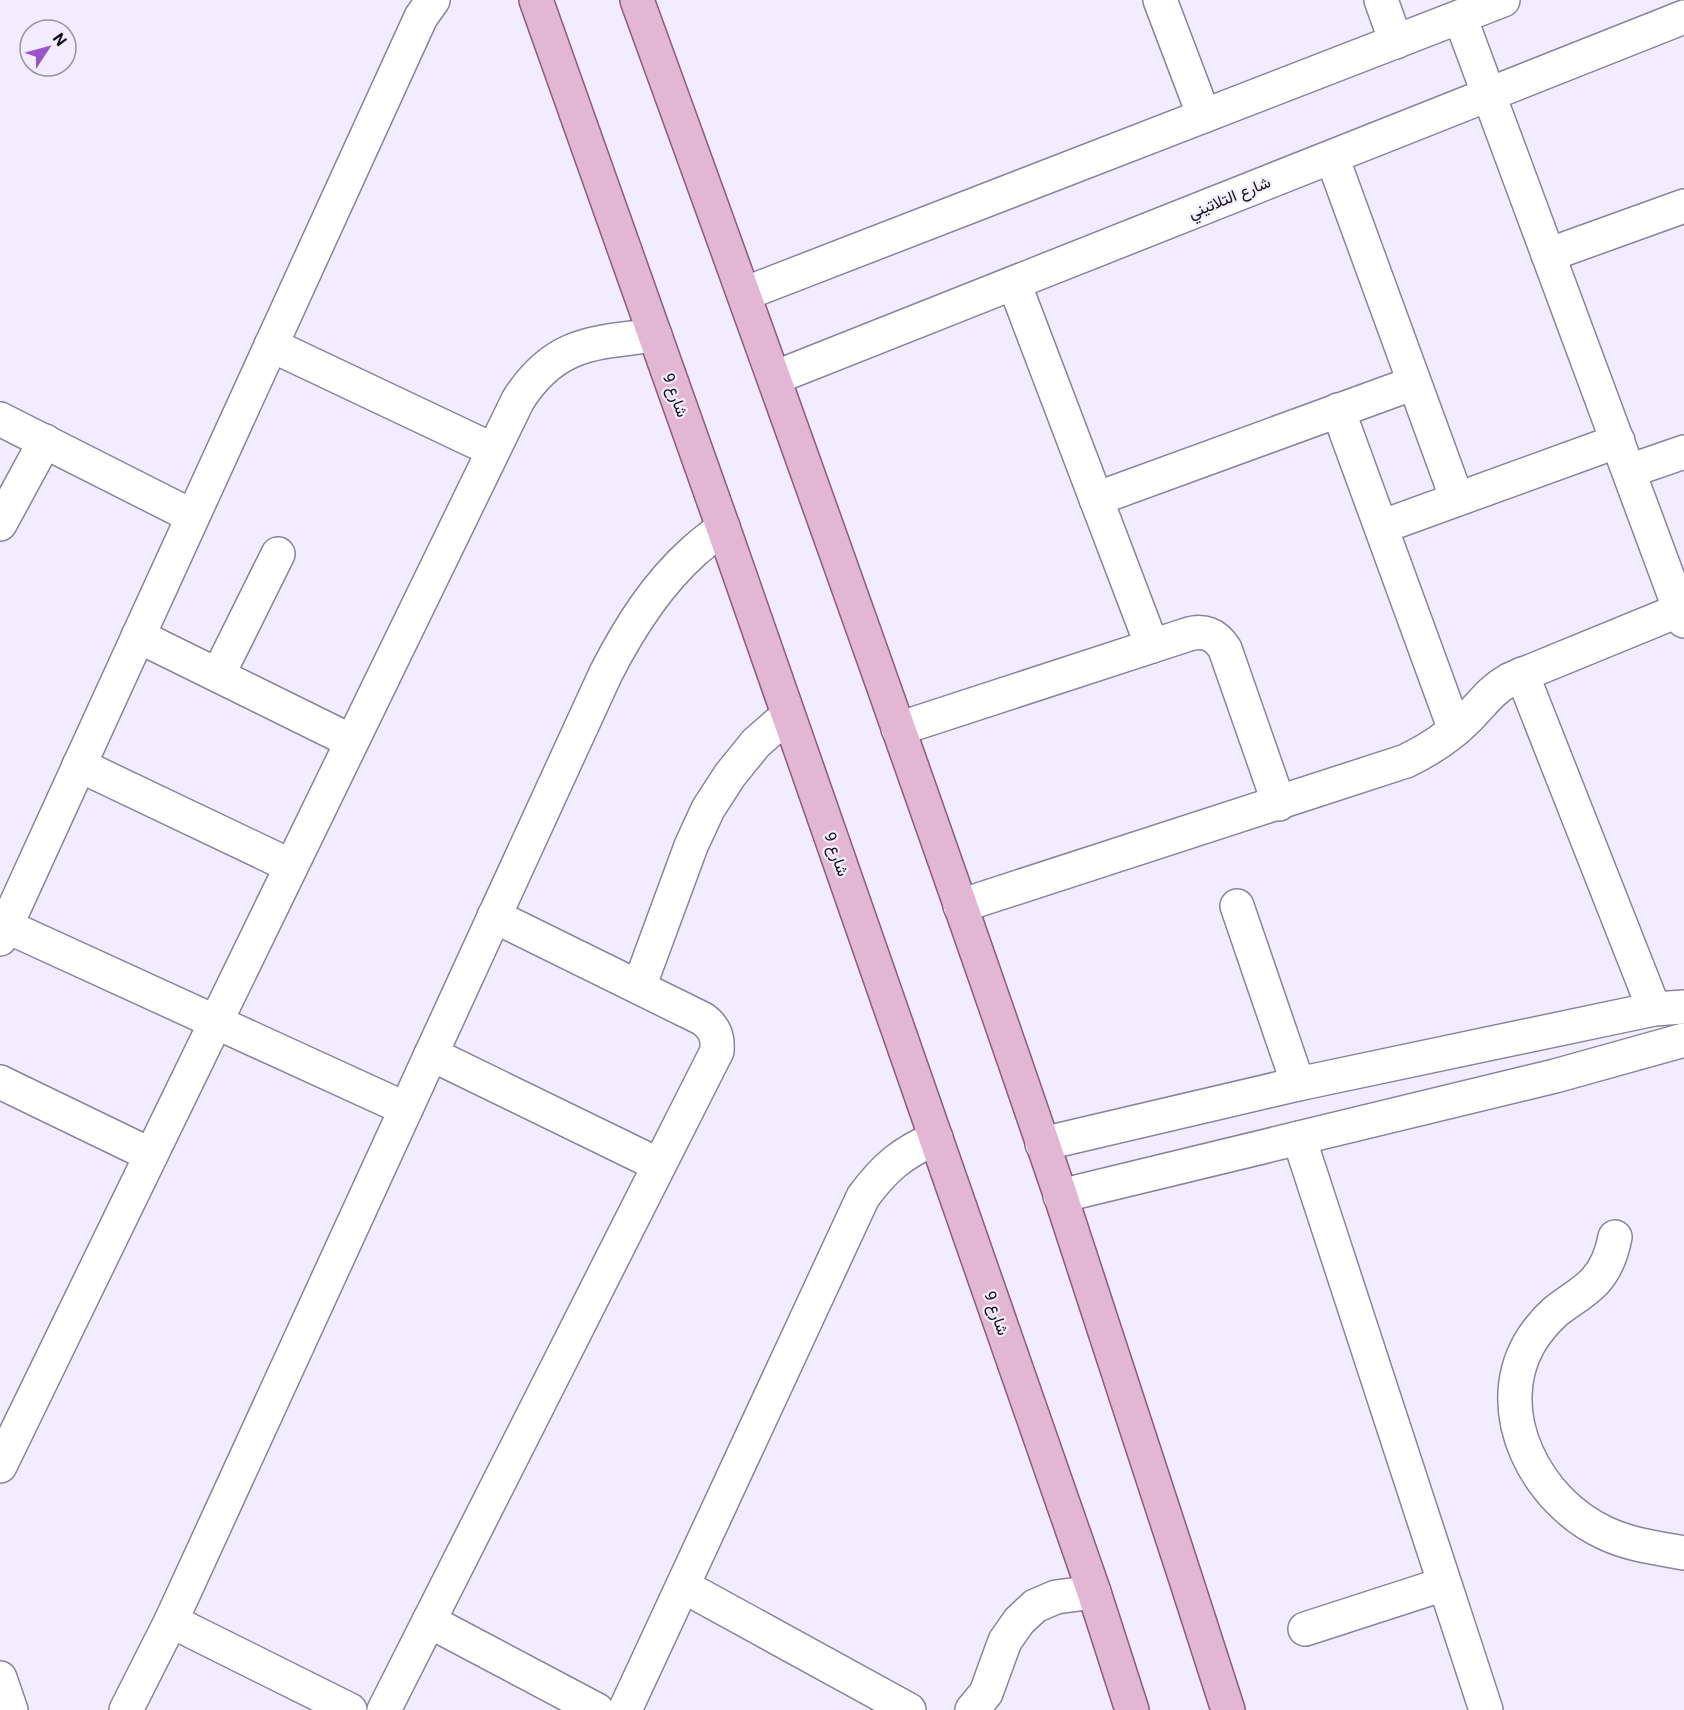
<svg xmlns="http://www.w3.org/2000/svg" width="1684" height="1710" viewBox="0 0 1684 1710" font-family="Georgia,Vazirmatn,serif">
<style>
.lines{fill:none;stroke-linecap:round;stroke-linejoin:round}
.minor-casing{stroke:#8a839d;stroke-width:36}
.major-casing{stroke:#8c5a7f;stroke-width:36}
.minor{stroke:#fff;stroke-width:33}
.major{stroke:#e3b6d4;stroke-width:33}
.labels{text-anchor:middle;stroke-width:4.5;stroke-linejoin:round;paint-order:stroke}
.street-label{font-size:16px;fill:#0e0b14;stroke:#f2edfe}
</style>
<rect width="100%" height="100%" fill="#f2edfe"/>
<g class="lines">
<g class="minor-casing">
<g id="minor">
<path d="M1160 0 1204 116"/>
<path d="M1381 0 1396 42"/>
<path d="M1460 17 1684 621"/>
<path d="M1332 157 1457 499"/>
<path d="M1548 255 1684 206"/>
<path d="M1014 283 1152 646"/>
<path d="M744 294 1503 0"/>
<path d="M271 345 493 450"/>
<path d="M774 378 1684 17"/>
<path d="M1338 410 1455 730"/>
<path d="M0 419 192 516"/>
<path d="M1629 471 1684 452"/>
<path d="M1096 499 1414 383"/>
<path d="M0 524 45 441"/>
<path d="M1381 527 1618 441"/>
<path d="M138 636 351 741"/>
<path d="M1522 674 1654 1009"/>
<path d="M218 675 278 554"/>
<path d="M898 729 1186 635C1203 629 1216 634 1225 649L1279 804"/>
<path d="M79 765 291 866"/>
<path d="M960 906 1406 761C1429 750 1450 736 1468 718 1483 703 1490 691 1509 680L1680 610"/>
<path d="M1237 906 1298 1084"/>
<path d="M6 926 406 1109"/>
<path d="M0 939 421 17 433 0"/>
<path d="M639 987 691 846 708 809 730 775 756 743 788 715"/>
<path d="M431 1054 659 1165"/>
<path d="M0 1082 151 1155"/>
<path d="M1299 1138 1486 1710"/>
<path d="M1042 1144 1298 1084 1654 1009 1684 1007"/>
<path d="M1060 1196 1555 1076 1684 1040"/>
<path d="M1615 1237C1612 1253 1606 1269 1595 1281 1583 1294 1568 1301 1555 1312 1545 1321 1536 1332 1529 1344 1490 1413 1537 1502 1605 1533 1630 1545 1657 1548 1684 1553"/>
<path d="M0 1466 518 400C555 342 593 343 655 335"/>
<path d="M683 1586 909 1710"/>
<path d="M171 1621 350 1710"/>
<path d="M429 1621 597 1710"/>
<path d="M1305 1629 1444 1584"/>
<path d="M0 1678 11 1710"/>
<path d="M126 1710 171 1621 606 673C629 628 656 585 694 551 703 543 714 535 723 527"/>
<path d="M384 1710 717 1051C718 1037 715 1028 703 1019L494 916"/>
<path d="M625 1710 863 1197C885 1167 902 1153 936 1138"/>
<path d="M972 1710 986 1693 1005 1641 1019 1621 1035 1606 1056 1597 1094 1592"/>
</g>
</g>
<g class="major-casing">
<g id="major">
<path d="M536 0 723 527 1094 1592 1132 1710"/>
<path d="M637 0C781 396 923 792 1059 1191 1117 1364 1172 1537 1228 1710"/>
</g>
</g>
<use href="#minor" class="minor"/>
<use href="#major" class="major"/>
</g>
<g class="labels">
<g class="street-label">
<text transform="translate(1229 197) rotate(-22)" y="6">شارع التلاتيني</text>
<text transform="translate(676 395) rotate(70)" y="6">شارع 9</text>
<text transform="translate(837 854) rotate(71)" y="6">شارع 9</text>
<text transform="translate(997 1313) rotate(71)" y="6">شارع 9</text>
</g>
</g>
<g transform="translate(48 48) rotate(54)"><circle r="28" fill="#f2edfe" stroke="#9793a0" stroke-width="1.5"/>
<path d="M0-4.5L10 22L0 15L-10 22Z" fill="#9a54c8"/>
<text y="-9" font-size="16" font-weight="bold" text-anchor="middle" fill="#0e0b14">N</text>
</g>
</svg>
